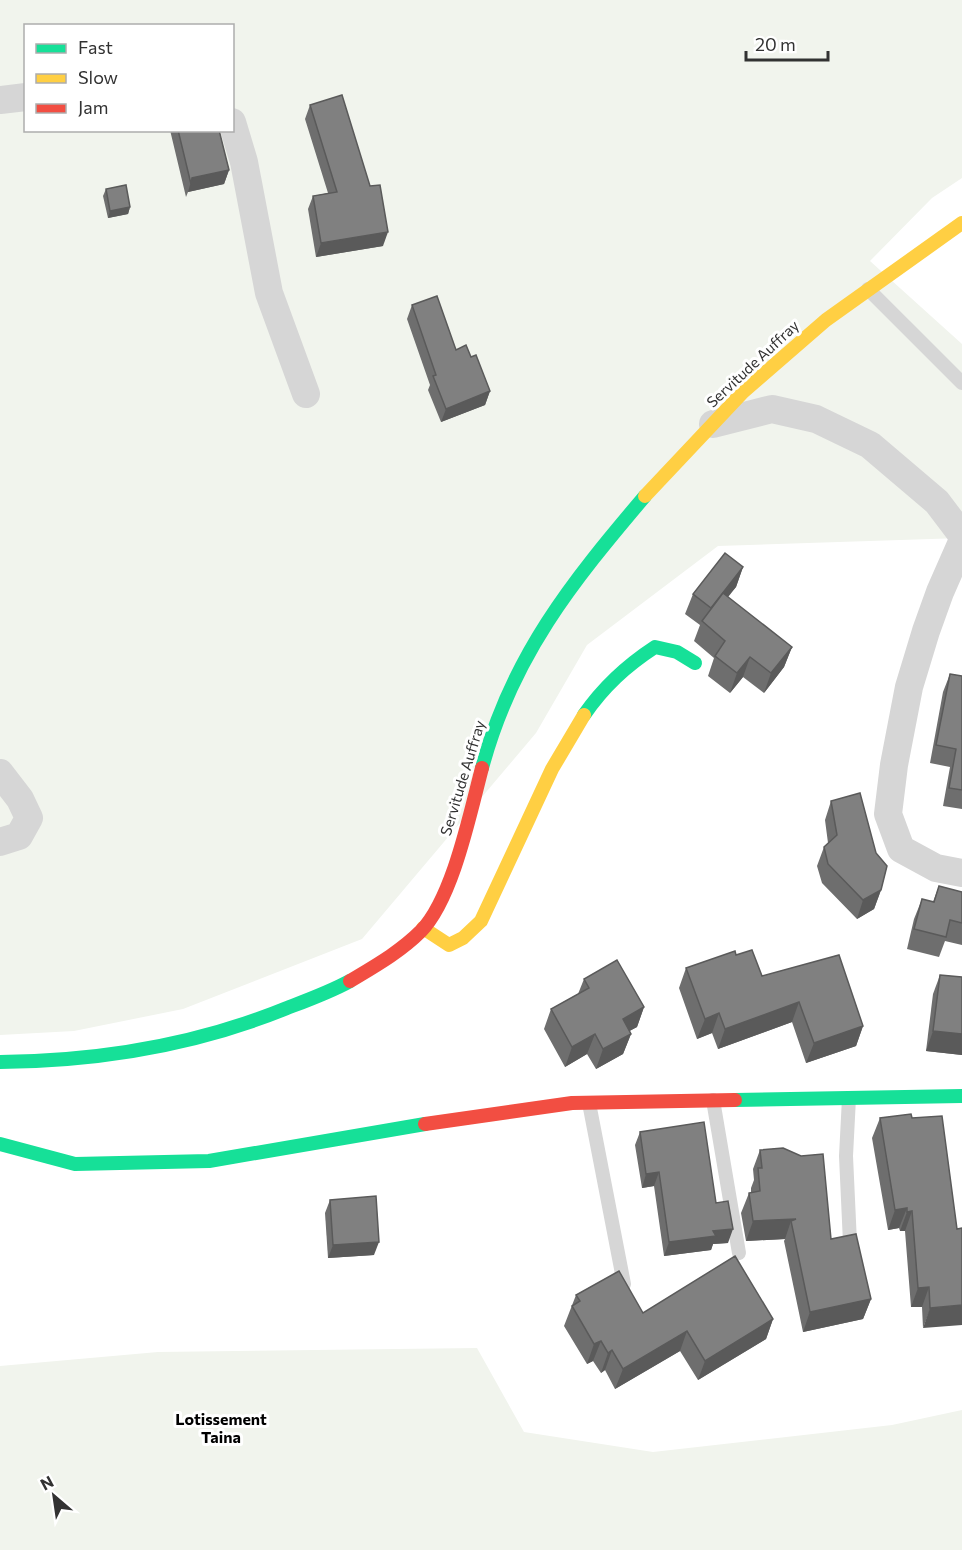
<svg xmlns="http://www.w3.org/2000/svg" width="962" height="1550" viewBox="0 0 962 1550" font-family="Commissioner,sans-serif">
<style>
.green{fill:#f1f4ed;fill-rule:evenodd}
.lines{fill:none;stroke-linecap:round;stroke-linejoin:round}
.lane{stroke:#d6d6d6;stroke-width:14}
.street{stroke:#d6d6d6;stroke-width:28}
.fast{stroke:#16e098;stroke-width:14}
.slow{stroke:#ffcf43;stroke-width:14}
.jam{stroke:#f24e42;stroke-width:14}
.wall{fill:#6e6e6e}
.shaded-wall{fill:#5a5a5a}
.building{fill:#808080;stroke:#5a5a5a;stroke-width:1.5}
.labels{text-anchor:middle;stroke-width:6;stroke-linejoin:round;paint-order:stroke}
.street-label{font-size:15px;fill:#323232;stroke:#fff}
.neighbourhood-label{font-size:16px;font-weight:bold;fill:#000;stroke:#fff}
</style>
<rect width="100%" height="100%" fill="#fff"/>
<g class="green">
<path d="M0 0H962V178L932 198 870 261 962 344V538L718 546 587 645 536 733 362 939 183 1009 74 1031 0 1035ZM26 26H232V130H26Z"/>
<path d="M477 1348 524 1432 653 1452 892 1425 962 1410V1550H0V1366L158 1352Z"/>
</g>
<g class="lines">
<g class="lane">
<path d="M868 289 962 383"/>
<path d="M849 1098 846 1156 850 1243"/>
<path d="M713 1100 739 1253"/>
<path d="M589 1103 624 1284"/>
</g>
<g class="street">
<path d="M0 100 26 97"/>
<path d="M232 122 244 162 269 293 306 394"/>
<path d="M713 424 772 409 816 419 870 445 937 502 962 535"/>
<path d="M962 542 940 592 926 631 909 687 894 765 888 814 901 849 936 868 962 873"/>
<path d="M0 842 19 836 29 818 20 799 0 773"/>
</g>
<g class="fast">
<path d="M584 715C604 686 626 666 655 647L677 652 695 663"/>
<path d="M482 768C512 656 572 582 645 496"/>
<path d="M0 1062C99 1061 194 1046 287 1008 308 1000 330 992 350 981"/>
<path d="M735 1100 962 1096"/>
<path d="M0 1144 75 1164 209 1161 425 1124"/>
</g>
<g class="slow">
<path d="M645 496 743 392 826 320 962 223"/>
<path d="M423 928 449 945 463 938 481 921 552 769 584 715"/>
</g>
<g class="jam">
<path d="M350 981C375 966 400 952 421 931 453 898 470 813 482 768"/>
<path d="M425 1124 572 1103 735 1100"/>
</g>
</g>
<g class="wall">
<path d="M310 105 370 186 383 246 316 257 308 209 313 196 328 193 305 119Z"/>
<path d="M170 130H219L229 170 224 184 188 192 186 197Z"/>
<path d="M106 189 130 207 128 214 108 218 103 196Z"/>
<path d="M412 305 456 350 471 357 490 391 485 405 441 422 428 390 430 385 407 319Z"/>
<path d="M743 567 736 587 727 597 792 647 784 667 764 693 743 677 730 693 708 676 714 658 694 641 700 625 685 614 693 594Z"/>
<path d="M950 674 962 676V809L943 806 950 767 930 763 943 692Z"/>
<path d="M831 801 881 890 874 909 857 919 822 883 817 866 824 847 828 843 825 820Z"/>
<path d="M939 886 962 892V945L945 941 939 957 907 949 914 919 922 899 933 902Z"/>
<path d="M736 955 762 976 863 1026 856 1046 806 1063 792 1022 718 1049 712 1033 697 1039 679 988 686 968Z"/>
<path d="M940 975 962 977V1055L926 1051 933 994Z"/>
<path d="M584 979 644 1007 637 1027 629 1031 631 1034 623 1054 596 1069 587 1054 565 1067 544 1029 551 1009 578 994Z"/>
<path d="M880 1118H912L957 1229 962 1228 923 1328 922 1307H911L905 1231H900L899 1228 888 1230 872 1138Z"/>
<path d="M640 1132 716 1203 728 1243 713 1244 711 1250 664 1256 654 1186 642 1188 635 1145Z"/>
<path d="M760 1150 831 1239 871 1299 863 1319 803 1332 784 1241 785 1239 746 1241 741 1213 749 1193 751 1192V1188L754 1180 753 1169Z"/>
<path d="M330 1200 374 1255 328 1258 325 1213Z"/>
<path d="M576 1295 643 1313 773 1319 766 1339 698 1380 680 1351 615 1389 605 1370 601 1373 593 1361 587 1364 564 1326Z"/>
</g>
<g class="shaded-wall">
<path d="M229 170 224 184 188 192 192 178Z"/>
<path d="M130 207 128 214 108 218 110 211Z"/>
<path d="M388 232 383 246 316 257 321 243Z"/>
<path d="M490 391 485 405 441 422 446 409Z"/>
<path d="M743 567 736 587 706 625 711 608Z"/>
<path d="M792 647 784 667 764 693 771 673Z"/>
<path d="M750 657 743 677 730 693 737 673Z"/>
<path d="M881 890 874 909 857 919 863 900Z"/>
<path d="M799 1002 792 1022 718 1049 725 1029Z"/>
<path d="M644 1007 637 1027 615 1039 623 1019Z"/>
<path d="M719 1013 712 1033 697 1039 705 1019Z"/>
<path d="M863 1026 856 1046 806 1063 814 1043Z"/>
<path d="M933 1031 962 1034V1055L926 1051Z"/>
<path d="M595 1034 587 1054 565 1067 572 1047Z"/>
<path d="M631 1034 623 1054 596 1069 603 1049Z"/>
<path d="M659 1172 654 1186 642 1188 646 1174Z"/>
<path d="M907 1208 899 1228 888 1230 895 1210Z"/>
<path d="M912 1211 905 1231H900L907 1212Z"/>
<path d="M796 1219 791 1221 785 1239 746 1241 753 1221Z"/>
<path d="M733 1229 728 1243 713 1244 711 1250 664 1256 669 1242 713 1231Z"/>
<path d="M379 1242 374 1255 328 1258 333 1245Z"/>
<path d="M929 1287 922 1307H911L918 1288Z"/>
<path d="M871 1299 863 1319 803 1332 810 1312Z"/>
<path d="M962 1305V1325L923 1328 930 1308Z"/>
<path d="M773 1319 766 1339 698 1380 705 1361Z"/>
<path d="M687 1331 680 1351 615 1389 623 1369Z"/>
<path d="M601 1341 593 1361 587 1364 594 1344Z"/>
<path d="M612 1350 605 1370 601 1373 608 1353Z"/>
</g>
<g class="building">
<path d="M342 95 370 186 380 185 388 232 321 243 313 196 337 192 310 105Z"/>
<path d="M178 130H219L229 170 192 178 191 184Z"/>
<path d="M126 185 130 207 110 211 106 189Z"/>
<path d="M437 296 456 350 466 345 471 357 476 355 490 391 446 409 433 376 436 375 412 305Z"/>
<path d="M725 553 743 567 711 608 693 594Z"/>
<path d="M723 593 792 647 771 673 750 657 737 673 715 656 725 641 702 621Z"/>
<path d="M950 674 962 676V790L949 788 956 749 936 745Z"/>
<path d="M860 793 876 853 887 866 881 890 863 900 828 864 824 847 837 835 831 801Z"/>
<path d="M939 886 962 892V923L950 920 946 937 914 929 922 899 934 902Z"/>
<path d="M752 950 762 976 839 955 863 1026 814 1043 799 1002 725 1029 719 1013 705 1019 686 968 735 951 736 955Z"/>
<path d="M617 960 644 1007 623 1019 631 1034 603 1049 595 1034 572 1047 551 1009 589 988 584 979Z"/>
<path d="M940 975 962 977V1034L933 1031Z"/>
<path d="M911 1114 912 1118 942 1116 957 1229 962 1228V1305L930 1308 929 1287 918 1288 912 1211 907 1212V1208L895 1210 880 1118Z"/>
<path d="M704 1122 716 1203 728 1201 733 1229 713 1231 716 1236 669 1242 659 1172 646 1174 640 1132Z"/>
<path d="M783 1148 801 1156 823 1154 831 1239 856 1234 871 1299 810 1312 791 1221 796 1219 753 1221 749 1193 760 1191 758 1168H762L760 1150Z"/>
<path d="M376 1196 379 1242 333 1245 330 1200Z"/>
<path d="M735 1256 773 1319 705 1361 687 1331 623 1369 612 1350 608 1353 601 1341 594 1344 572 1306 580 1301 576 1295 619 1271 643 1313Z"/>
</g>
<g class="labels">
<g class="street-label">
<text transform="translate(753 364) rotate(-43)" y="5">Servitude Auffray</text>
<text transform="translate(463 778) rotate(-73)" y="5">Servitude Auffray</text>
</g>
<g class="neighbourhood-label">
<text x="221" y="1425">Lotissement<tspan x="221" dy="18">Taina</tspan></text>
</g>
</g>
<rect x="24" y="24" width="210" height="108" fill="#ffffff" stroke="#adadad" stroke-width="1.5"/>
<rect x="36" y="44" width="30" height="9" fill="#16e098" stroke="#adadad" stroke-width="1.5"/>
<text x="78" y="54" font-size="18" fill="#323232">Fast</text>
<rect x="36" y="74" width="30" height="9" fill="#ffcf43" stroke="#adadad" stroke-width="1.5"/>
<text x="78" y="84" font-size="18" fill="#323232">Slow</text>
<rect x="36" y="104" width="30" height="9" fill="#f24e42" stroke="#adadad" stroke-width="1.5"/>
<text x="78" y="114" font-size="18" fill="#323232">Jam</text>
<g transform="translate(54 1496) rotate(331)" stroke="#ffffff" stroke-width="4.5" paint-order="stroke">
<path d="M0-4.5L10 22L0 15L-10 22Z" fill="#323232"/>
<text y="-9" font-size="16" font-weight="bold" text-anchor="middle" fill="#323232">N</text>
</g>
<path d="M746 51v9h82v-9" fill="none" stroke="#323232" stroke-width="3"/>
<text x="755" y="51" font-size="18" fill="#323232" stroke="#ffffff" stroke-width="4.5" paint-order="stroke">20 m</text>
</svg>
